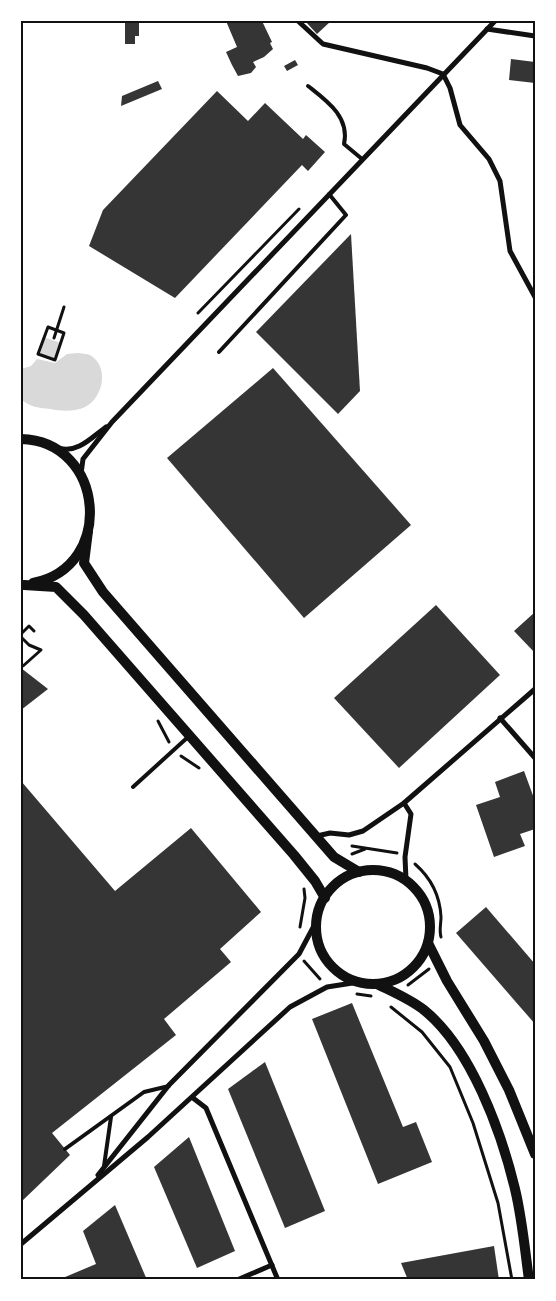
<svg xmlns="http://www.w3.org/2000/svg" width="556" height="1301" viewBox="0 0 556 1301" font-family="'Titillium Web',sans-serif">
<style>
.water{fill:#d9d9d9}
.building{fill:#353535}
.lines{fill:none;stroke-linecap:round;stroke-linejoin:round}
.path{stroke:#111;stroke-width:3}
.service{stroke:#111;stroke-width:4}
.minor{stroke:#111;stroke-width:5}
.secondary{stroke:#111;stroke-width:10}
.neatline{fill:none;stroke:#111;stroke-width:2}
</style>
<rect width="100%" height="100%" fill="#fff"/>
<g class="water">
<path d="M43 337 61 343 55 360 37 354Z"/>
<path d="M78 353C81 353 87 354 90 355 110 367 103 398 85 407 75 412 61 411 50 409 40 408 29 407 21 399V369L31 366 37 359 55 363 67 354Z"/>
</g>
<g class="building">
<path d="M125 21H139V36H135V44H125Z"/>
<path d="M226 21H262L272 42 270 43 273 49 264 57 253 62 256 67 251 73 238 76 232 65 226 52 237 47Z"/>
<path d="M305 21H331L317 34Z"/>
<path d="M511 59 535 62V83L509 80Z"/>
<path d="M295 60 298 65 287 71 284 66Z"/>
<path d="M158 81 162 89 121 106 122 96Z"/>
<path d="M217 91 248 121 265 103 303 139 306 135 325 152 308 171 302 165 175 298 89 246 103 210Z"/>
<path d="M351 234 360 391 338 414 256 332Z"/>
<path d="M273 368 411 525 304 618 167 458Z"/>
<path d="M436 605 500 675 399 768 334 698Z"/>
<path d="M535 612V653L514 631Z"/>
<path d="M21 668 48 689 21 710Z"/>
<path d="M524 771 535 801V829L520 834 525 846 494 857 476 805 500 797 495 782Z"/>
<path d="M21 781 115 891 191 828 261 912 220 949 231 962 164 1019 176 1035 52 1133 70 1155 21 1202Z"/>
<path d="M486 907 535 964V1024L456 933Z"/>
<path d="M352 1003 403 1127 416 1122 432 1162 378 1184 312 1019Z"/>
<path d="M265 1062 325 1211 285 1228 228 1089Z"/>
<path d="M189 1137 235 1251 197 1268 154 1167Z"/>
<path d="M115 1205 147 1280H58L96 1264 83 1231Z"/>
<path d="M494 1246 499 1280H408L401 1263Z"/>
</g>
<g class="lines">
<g class="path">
<path d="M198 313 299 209"/>
<path d="M48 327 64 333 55 360 38 354Z"/>
<path d="M54 338 64 307"/>
<path d="M21 634 29 626 34 631"/>
<path d="M21 637 29 645 41 650 23 666 21 664"/>
<path d="M158 721 169 742"/>
<path d="M181 756 199 768"/>
<path d="M352 846 397 853"/>
<path d="M352 854 365 849"/>
<path d="M415 864C431 878 440 896 441 917 441 924 439 930 441 937"/>
<path d="M300 927 305 898 304 889"/>
<path d="M304 961 320 979"/>
<path d="M408 985 429 969"/>
<path d="M357 994 371 996"/>
<path d="M391 1007 422 1032 450 1067 473 1123 498 1203 512 1280"/>
</g>
<g class="service">
<path d="M308 86C327 101 350 117 344 144L362 159"/>
<path d="M219 352 346 215 329 194"/>
<path d="M133 787 188 737"/>
<path d="M65 1149 144 1092 169 1086"/>
<path d="M104 1166 111 1117"/>
</g>
<g class="minor">
<path d="M298 21 323 44 427 68 443 74 450 88 460 125 489 159 500 181 510 251 535 297"/>
<path d="M487 29 535 36"/>
<path d="M59 448C77 454 92 437 106 427"/>
<path d="M81 474 83 459 112 422 495 21"/>
<path d="M500 718 535 758"/>
<path d="M404 803 411 814 405 857 406 880"/>
<path d="M317 836 330 833 349 835 363 831 404 803 535 689"/>
<path d="M193 1098 206 1108 278 1280"/>
<path d="M98 1175 169 1085 299 954 316 922"/>
<path d="M21 1244 148 1137 290 1007 327 987 359 982"/>
<path d="M237 1280 272 1265"/>
</g>
<g class="secondary">
<path d="M21 439C105 441 116 567 33 583"/>
<path d="M88 531 84 563 103 592 334 857 359 872"/>
<path d="M24 585 56 587 84 615 294 855 315 881 325 898"/>
<circle cx="373" cy="927" r="57"/>
<path d="M428 943 447 981 484 1041 509 1090 535 1154"/>
<path d="M377 984C393 992 410 999 424 1010 471 1048 501 1131 515 1189 522 1218 525 1250 529 1280"/>
</g>
</g>
<rect width="556" height="1301" fill="none" stroke="#ffffff" stroke-width="45"/>
<rect x="22" y="22" width="512" height="1256" class="neatline"/>
</svg>
